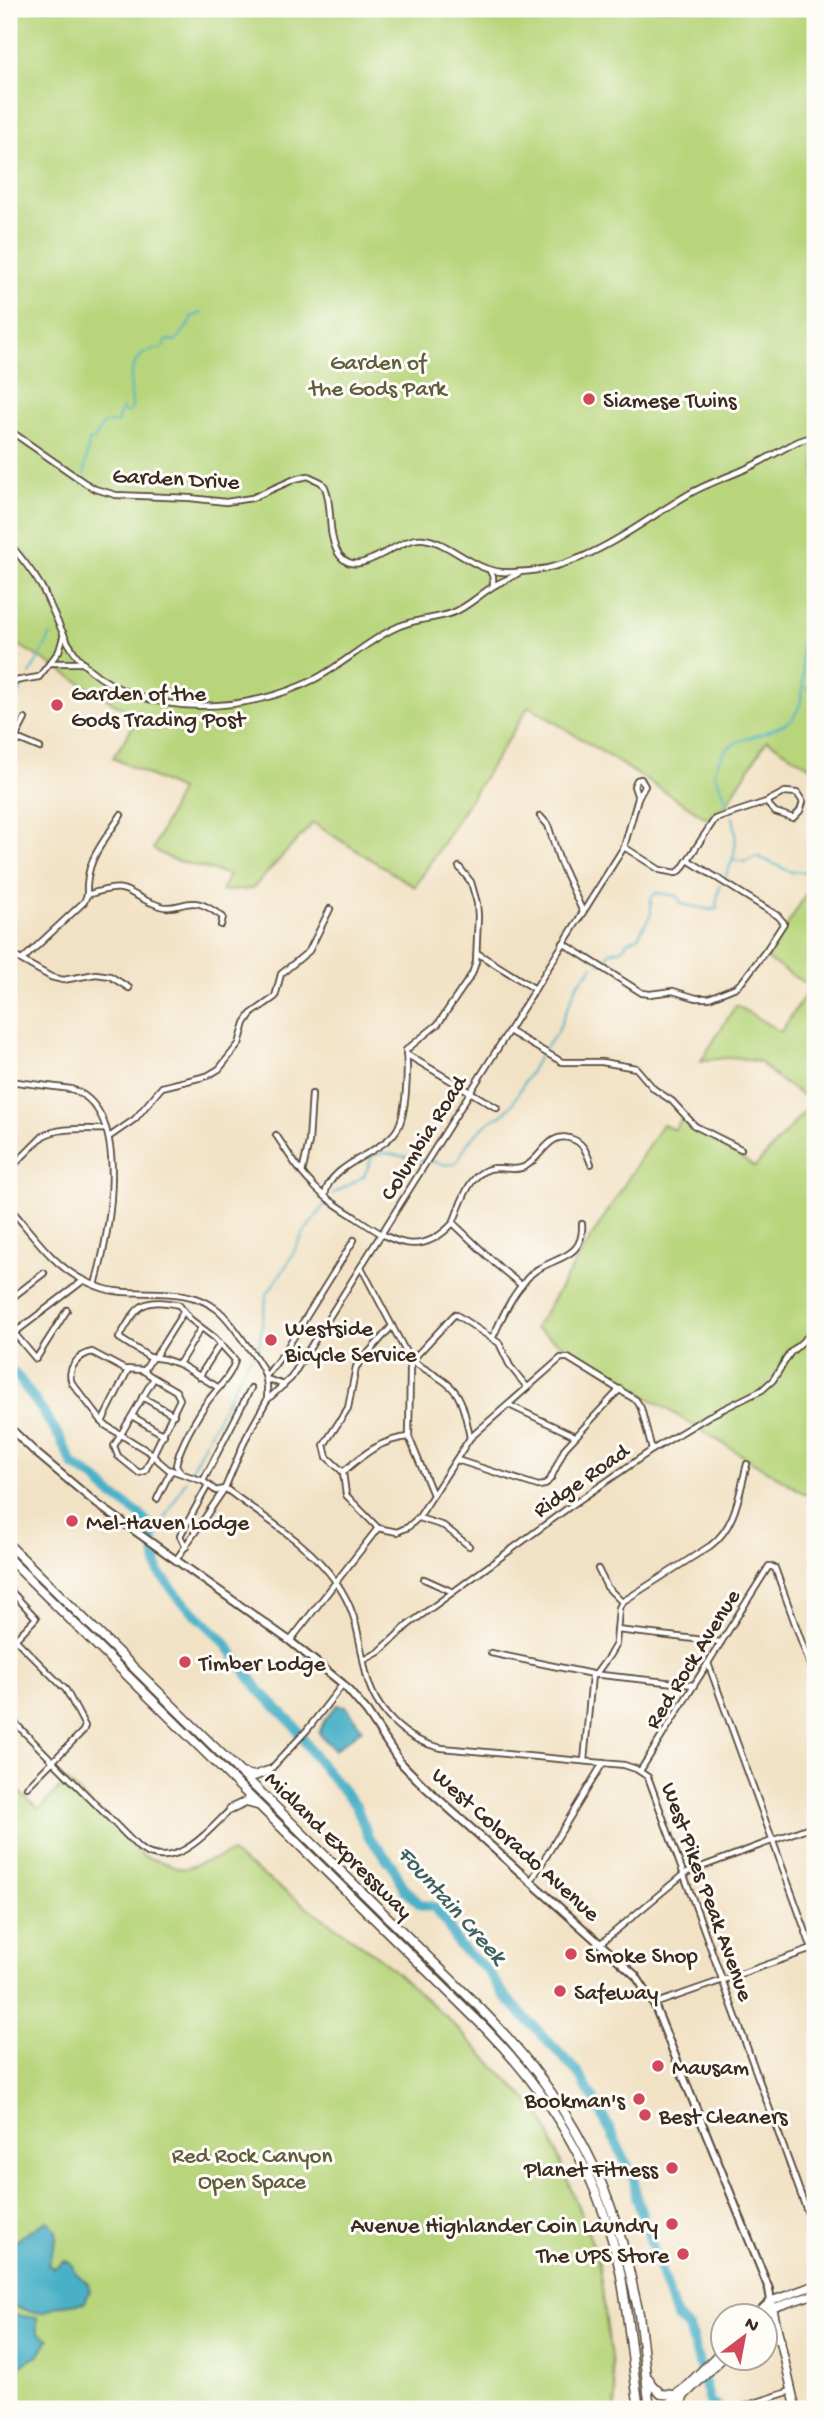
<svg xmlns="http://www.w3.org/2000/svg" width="824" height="2418" viewBox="0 0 824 2418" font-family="'Gochi Hand',sans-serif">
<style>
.green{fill:#b8d57c;stroke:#7a804d;stroke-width:2}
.water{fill:#48b0c7;stroke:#426d72;stroke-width:2}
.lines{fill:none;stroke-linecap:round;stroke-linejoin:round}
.stream{stroke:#48b0c7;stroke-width:2}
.river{stroke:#48b0c7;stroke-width:10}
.minor-casing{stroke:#564637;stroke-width:8}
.secondary-casing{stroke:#564637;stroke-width:10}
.primary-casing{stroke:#564637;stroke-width:10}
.trunk-casing{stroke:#564637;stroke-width:11}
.minor{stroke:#fff;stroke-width:4.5}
.secondary{stroke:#fff;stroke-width:6}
.primary{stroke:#fff;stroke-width:7}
.trunk{stroke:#fff;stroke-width:8}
.poi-dot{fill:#d1495b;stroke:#fdfcf7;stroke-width:2.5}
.labels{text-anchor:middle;stroke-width:6;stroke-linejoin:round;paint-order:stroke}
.park-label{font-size:23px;fill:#605d3a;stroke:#fdfcf7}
.poi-label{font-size:23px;fill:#3b2a1e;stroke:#fdfcf7;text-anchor:start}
.street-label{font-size:23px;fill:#3b2a1e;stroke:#fdfcf7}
.water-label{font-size:24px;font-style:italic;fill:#406062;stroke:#fdfcf7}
</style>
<rect width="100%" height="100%" fill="#fdfcf7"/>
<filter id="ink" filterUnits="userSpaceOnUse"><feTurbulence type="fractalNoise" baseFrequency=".0143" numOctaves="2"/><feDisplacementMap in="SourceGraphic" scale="14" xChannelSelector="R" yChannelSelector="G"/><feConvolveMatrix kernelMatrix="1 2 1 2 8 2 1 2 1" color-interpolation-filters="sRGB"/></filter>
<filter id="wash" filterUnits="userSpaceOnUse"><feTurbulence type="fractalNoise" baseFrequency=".00686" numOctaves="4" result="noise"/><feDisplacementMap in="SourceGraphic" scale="28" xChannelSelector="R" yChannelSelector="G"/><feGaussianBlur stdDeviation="1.57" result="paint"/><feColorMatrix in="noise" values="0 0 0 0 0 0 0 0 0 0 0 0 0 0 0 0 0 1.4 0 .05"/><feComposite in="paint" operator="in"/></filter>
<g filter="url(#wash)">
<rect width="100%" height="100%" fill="#f2e2c5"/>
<g class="green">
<path d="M9 9H815V770L767 740 724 808 716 811 708 819 529 706 415 887 313 823 252 889 221 891 229 875 171 859 153 849 180 790 113 758 138 718 9 639Z"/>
<path d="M815 879V1500L535 1328 662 1124 674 1130 681 1120 755 1167 813 1102 779 1080 760 1062 734 1057 701 1061 736 1005 781 1032 810 987 767 959Z"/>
<path d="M67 1781 143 1856 183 1869 231 1853 380 1958 446 2017 542 2115 598 2258 616 2396 615 2409H9V1800L19 1792 39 1809Z"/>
</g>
<g class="water">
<path d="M337 1705 346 1706 362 1729 334 1750 319 1733 324 1721Z"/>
<path d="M47 2221C66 2232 51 2249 48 2265L54 2268 64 2261 70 2262 75 2272 88 2284 90 2290 85 2302 57 2306 41 2313 9 2306V2249L20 2237Z"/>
<path d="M9 2314 37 2318V2332L49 2339 39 2355 9 2372Z"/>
</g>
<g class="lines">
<g class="stream">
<path d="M84 475 89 441 94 440 104 423H117L121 409 127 413 132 409C132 391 125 370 142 355 148 350 156 351 163 347L167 340 176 341 190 323 191 317 202 313"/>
<path d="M814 528 815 513"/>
<path d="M814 531 815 540"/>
<path d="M815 556 812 560 810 569 815 572"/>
<path d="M30 674 51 635"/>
<path d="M806 688 815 690"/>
<path d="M9 714 24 683"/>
<path d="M730 807 714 772C727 733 748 743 778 727 782 725 788 723 792 719 810 696 800 671 802 645 803 632 810 620 815 609"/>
<path d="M734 860 745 862 757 856 791 872 815 871"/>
<path d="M725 877C736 857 738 840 733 817"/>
<path d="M599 963 607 959 609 953 623 948 628 941 638 937 651 914V898L656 893 678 896 681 904 712 910 718 908 716 904 720 885"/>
<path d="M545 1048 557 1033 577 985 593 966"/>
<path d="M430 1161 447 1165 456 1163 469 1141 489 1122 502 1115 512 1104 540 1055"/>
<path d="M333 1194 364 1176 373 1155 385 1153 424 1160"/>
<path d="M190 1472 246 1363 258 1350 267 1294 288 1263 303 1234 326 1203"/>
<path d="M151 1529 161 1526 186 1480"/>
</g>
<path class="river" d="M9 1369 18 1377 41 1409 60 1438 73 1465 96 1479 108 1492 140 1515 151 1526 158 1571 181 1600 223 1640 259 1690 294 1725 315 1757 356 1806 368 1836 392 1865 405 1890 421 1905 434 1907 444 1919 459 1946 487 1970 503 1994 578 2073 599 2108 634 2179 636 2196 676 2317 689 2328 711 2405H716L721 2409"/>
</g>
</g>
<g filter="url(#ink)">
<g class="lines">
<g class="minor-casing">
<g id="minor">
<path d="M9 430 85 483 95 489 116 495 190 498 226 502 252 498 295 479 308 476 321 482 325 487C333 507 327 530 336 549 354 588 396 535 424 539 450 542 472 570 502 572 578 576 629 529 689 494 706 484 725 478 743 470 762 462 780 450 799 441L815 436"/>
<path d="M9 543C20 556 32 571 41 586 55 612 65 648 88 668 148 720 249 713 315 679 342 665 364 644 391 630 410 619 432 620 452 613 468 607 479 595 492 587 501 581 512 578 520 572"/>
<path d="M490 571 493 577V586"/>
<path d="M51 663H83"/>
<path d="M9 682 39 677 59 651 64 634"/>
<path d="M13 743 21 740 40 748"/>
<path d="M9 749 25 719"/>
<path d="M540 816 548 825 560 862 582 910"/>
<path d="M624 847 660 870 676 873 681 870 715 819 766 802 785 792 797 793 803 802 800 811 793 818 775 812 766 802"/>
<path d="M87 895C85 860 103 843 121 815"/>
<path d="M563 943 642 993 650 994 673 991 696 998H709L736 987 742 982 767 949 784 923 778 916 688 860"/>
<path d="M9 953 51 977 63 980 96 974 110 976 129 988"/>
<path d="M477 953 535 989"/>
<path d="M23 959 84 902 87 895C133 880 122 894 160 906 172 910 182 903 193 903 204 903 214 911 223 917L221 925"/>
<path d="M509 1031 562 1062H602L636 1068 654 1089 672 1101 695 1126 741 1149"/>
<path d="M406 1054 497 1108"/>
<path d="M9 1081 71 1089C135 1110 108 1238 95 1285"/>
<path d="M276 1135C287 1151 297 1169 311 1183 324 1198 341 1208 358 1219 392 1242 420 1259 453 1223L498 1266 521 1285"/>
<path d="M109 1137 135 1119 162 1087 207 1076 219 1069 239 1044 245 1023 251 1014 275 997 281 974 309 951 330 909"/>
<path d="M9 1170 43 1136C61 1126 86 1130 106 1129"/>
<path d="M302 1173 309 1142 312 1094"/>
<path d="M325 1196C328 1164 379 1155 396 1131 407 1116 408 1069 406 1050L438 1024 472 974 476 962 478 916 477 903 471 882 459 867"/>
<path d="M9 1207C31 1232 53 1266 85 1281 94 1285 104 1290 115 1291 150 1296 188 1286 218 1310 229 1319 237 1332 245 1343 261 1364 269 1373 267 1400"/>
<path d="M453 1223C462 1202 470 1167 498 1168 507 1168 515 1171 524 1167 542 1159 548 1130 572 1139 584 1143 587 1154 591 1164"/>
<path d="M361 1267 408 1356 412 1361C455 1388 460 1384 470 1438"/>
<path d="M9 1300 44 1273"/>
<path d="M9 1327 36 1359 67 1310"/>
<path d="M13 1334 84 1280"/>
<path d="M493 1337C501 1320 509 1300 522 1285 527 1278 534 1270 542 1267 563 1256 584 1254 582 1224"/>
<path d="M155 1357 184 1311"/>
<path d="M179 1364 201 1328"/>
<path d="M144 1371 152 1358"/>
<path d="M267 1375 285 1351 354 1240"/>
<path d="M199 1377 220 1344"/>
<path d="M154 1378 176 1391 180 1399 145 1471 139 1473 118 1456 114 1446Z"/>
<path d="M267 1379 284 1385"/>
<path d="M142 1397 174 1415"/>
<path d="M509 1405 575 1436"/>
<path d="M132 1416 164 1435"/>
<path d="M102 1422 128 1370"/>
<path d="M154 1455 105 1425 72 1383C66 1369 78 1355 92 1352L124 1369 142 1370 154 1378"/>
<path d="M154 1457 168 1469 203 1481 216 1491 224 1489"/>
<path d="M457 1460 538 1486 545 1485 551 1478 565 1448 620 1389"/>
<path d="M343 1472 327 1457 324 1445 348 1408 356 1367 392 1326"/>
<path d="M343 1472C363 1455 381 1439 409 1437"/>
<path d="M343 1472 346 1495 378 1528"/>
<path d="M181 1473 176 1465C180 1445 194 1422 205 1405 215 1390 231 1378 235 1360L215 1338 190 1319 179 1305C140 1296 137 1308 119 1338L149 1357 164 1359 181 1365 219 1388"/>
<path d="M203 1481 251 1388"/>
<path d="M225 1488C262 1517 309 1543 336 1582 358 1613 358 1638 366 1673 374 1710 405 1741 442 1748L624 1765 636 1769 648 1777 815 2233"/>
<path d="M433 1495 409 1437 410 1369 412 1361 416 1356 455 1314 499 1343 510 1366 527 1387"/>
<path d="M157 1499 171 1471"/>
<path d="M419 1518 444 1526 469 1546"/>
<path d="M186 1547 180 1536 208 1485"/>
<path d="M176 1560 225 1488 246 1438 267 1400 291 1378 624 847 638 798 645 786 641 779 637 780 634 786 638 798"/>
<path d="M598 1569 607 1587 622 1602"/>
<path d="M424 1579 453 1592"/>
<path d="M9 1589 36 1618 9 1646"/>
<path d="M622 1602 710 1546C736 1527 739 1494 747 1464"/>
<path d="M617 1630 721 1642"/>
<path d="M15 1639 66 1690 85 1726 83 1731 27 1787"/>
<path d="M290 1641 378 1528 397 1532 408 1527 419 1517 470 1438 561 1358H568L636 1400 641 1408 652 1450"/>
<path d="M491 1653 592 1674 694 1685"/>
<path d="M364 1660 379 1652 408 1625 568 1508 652 1450 709 1416 762 1390 773 1380 790 1353 815 1330"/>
<path d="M708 1663 815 1957"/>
<path d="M595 1675 609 1656 616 1644 619 1608 622 1602"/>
<path d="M9 1717 139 1848C174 1874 207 1832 231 1809"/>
<path d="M584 1761 592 1675"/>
<path d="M269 1771 307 1730 343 1684"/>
<path d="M640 1771 769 1566 775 1568 815 1679"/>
<path d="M531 1881 603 1763"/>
<path d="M601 1943 685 1873 815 1825"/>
<path d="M654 2004 815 1948"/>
<path d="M736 2409 791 2391"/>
</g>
</g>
<g class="secondary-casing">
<path id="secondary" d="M9 1427 35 1452 97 1504 290 1641 343 1684 367 1712 400 1762 425 1787 636 1976 654 2004 769 2289 771 2301"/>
</g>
<g class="primary-casing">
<g id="primary">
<path d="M771 2301 796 2409"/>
<path d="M755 2316 771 2301 815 2285"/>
<path d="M764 2317 773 2308 815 2294"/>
<path d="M764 2331 781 2341"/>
<path d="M663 2409 722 2350"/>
<path d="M671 2409 723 2358"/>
</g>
</g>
<g class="trunk-casing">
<g id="trunk">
<path d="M9 1545 480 2008C559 2088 609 2171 632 2283 634 2293 637 2304 639 2314 643 2346 646 2378 650 2409"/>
<path d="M9 1559 484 2027C551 2095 600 2177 620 2271 629 2317 632 2363 639 2409"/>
<path d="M241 1773 254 1776 268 1771"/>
<path d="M231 1809 246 1802 257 1805"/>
<path d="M649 2379 651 2384 661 2394 675 2395 685 2388"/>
<path d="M677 2409 683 2398"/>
</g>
</g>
<use href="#minor" class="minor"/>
<use href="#secondary" class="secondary"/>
<use href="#primary" class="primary"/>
<use href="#trunk" class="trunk"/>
</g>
</g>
<g class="poi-dot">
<circle cx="589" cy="399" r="7"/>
<circle cx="57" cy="705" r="7"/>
<circle cx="271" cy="1340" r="7"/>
<circle cx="72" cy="1521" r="7"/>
<circle cx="185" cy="1662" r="7"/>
<circle cx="571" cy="1954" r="7"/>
<circle cx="560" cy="1991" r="7"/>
<circle cx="658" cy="2066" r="7"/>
<circle cx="639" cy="2099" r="7"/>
<circle cx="645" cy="2115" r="7"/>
<circle cx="672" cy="2168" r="7"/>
<circle cx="672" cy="2224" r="7"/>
<circle cx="683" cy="2254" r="7"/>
</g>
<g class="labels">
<g class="park-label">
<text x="378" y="369">Garden of<tspan x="378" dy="26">the Gods Park</tspan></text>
<text x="252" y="2162">Red Rock Canyon<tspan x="252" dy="26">Open Space</tspan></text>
</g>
<g class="poi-label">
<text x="603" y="407">Siamese Twins</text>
<text x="71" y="700">Garden of the<tspan x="71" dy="26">Gods Trading Post</tspan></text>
<text x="285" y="1335">Westside<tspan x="285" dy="26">Bicycle Service</tspan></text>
<text x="86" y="1529">Mel-Haven Lodge</text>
<text x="199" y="1670">Timber Lodge</text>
<text x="585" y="1962">Smoke Shop</text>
<text x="574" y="1999">Safeway</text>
<text x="672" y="2074">Mausam</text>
<text x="625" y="2107" text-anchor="end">Bookman's</text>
<text x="659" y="2123">Best Cleaners</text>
<text x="658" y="2176" text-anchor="end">Planet Fitness</text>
<text x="658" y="2232" text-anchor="end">Avenue Highlander Coin Laundry</text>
<text x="669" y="2262" text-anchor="end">The UPS Store</text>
</g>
<g class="street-label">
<text transform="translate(176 477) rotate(3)" y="8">Garden Drive</text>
<text transform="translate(422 1137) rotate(-58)" y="8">Columbia Road</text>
<text transform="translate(580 1479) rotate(-35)" y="8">Ridge Road</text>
<text transform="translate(691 1658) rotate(-58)" y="8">Red Rock Avenue</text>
<text transform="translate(517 1843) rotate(42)" y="8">West Colorado Avenue</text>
<text transform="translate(340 1844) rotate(45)" y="8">Midland Expressway</text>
<text transform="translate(709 1891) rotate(70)" y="8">West Pikes Peak Avenue</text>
</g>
<g class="water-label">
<text transform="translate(453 1904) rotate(48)" y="8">Fountain Creek</text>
</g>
</g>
<rect width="824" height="2418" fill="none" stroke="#fdfcf7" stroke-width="35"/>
<g transform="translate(744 2337) rotate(32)"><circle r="33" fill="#fdfcf7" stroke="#afa8a0" stroke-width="2"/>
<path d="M0-5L12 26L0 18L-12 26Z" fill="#d1495b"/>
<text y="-10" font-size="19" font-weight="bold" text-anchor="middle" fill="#3b2a1e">N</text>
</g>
</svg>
